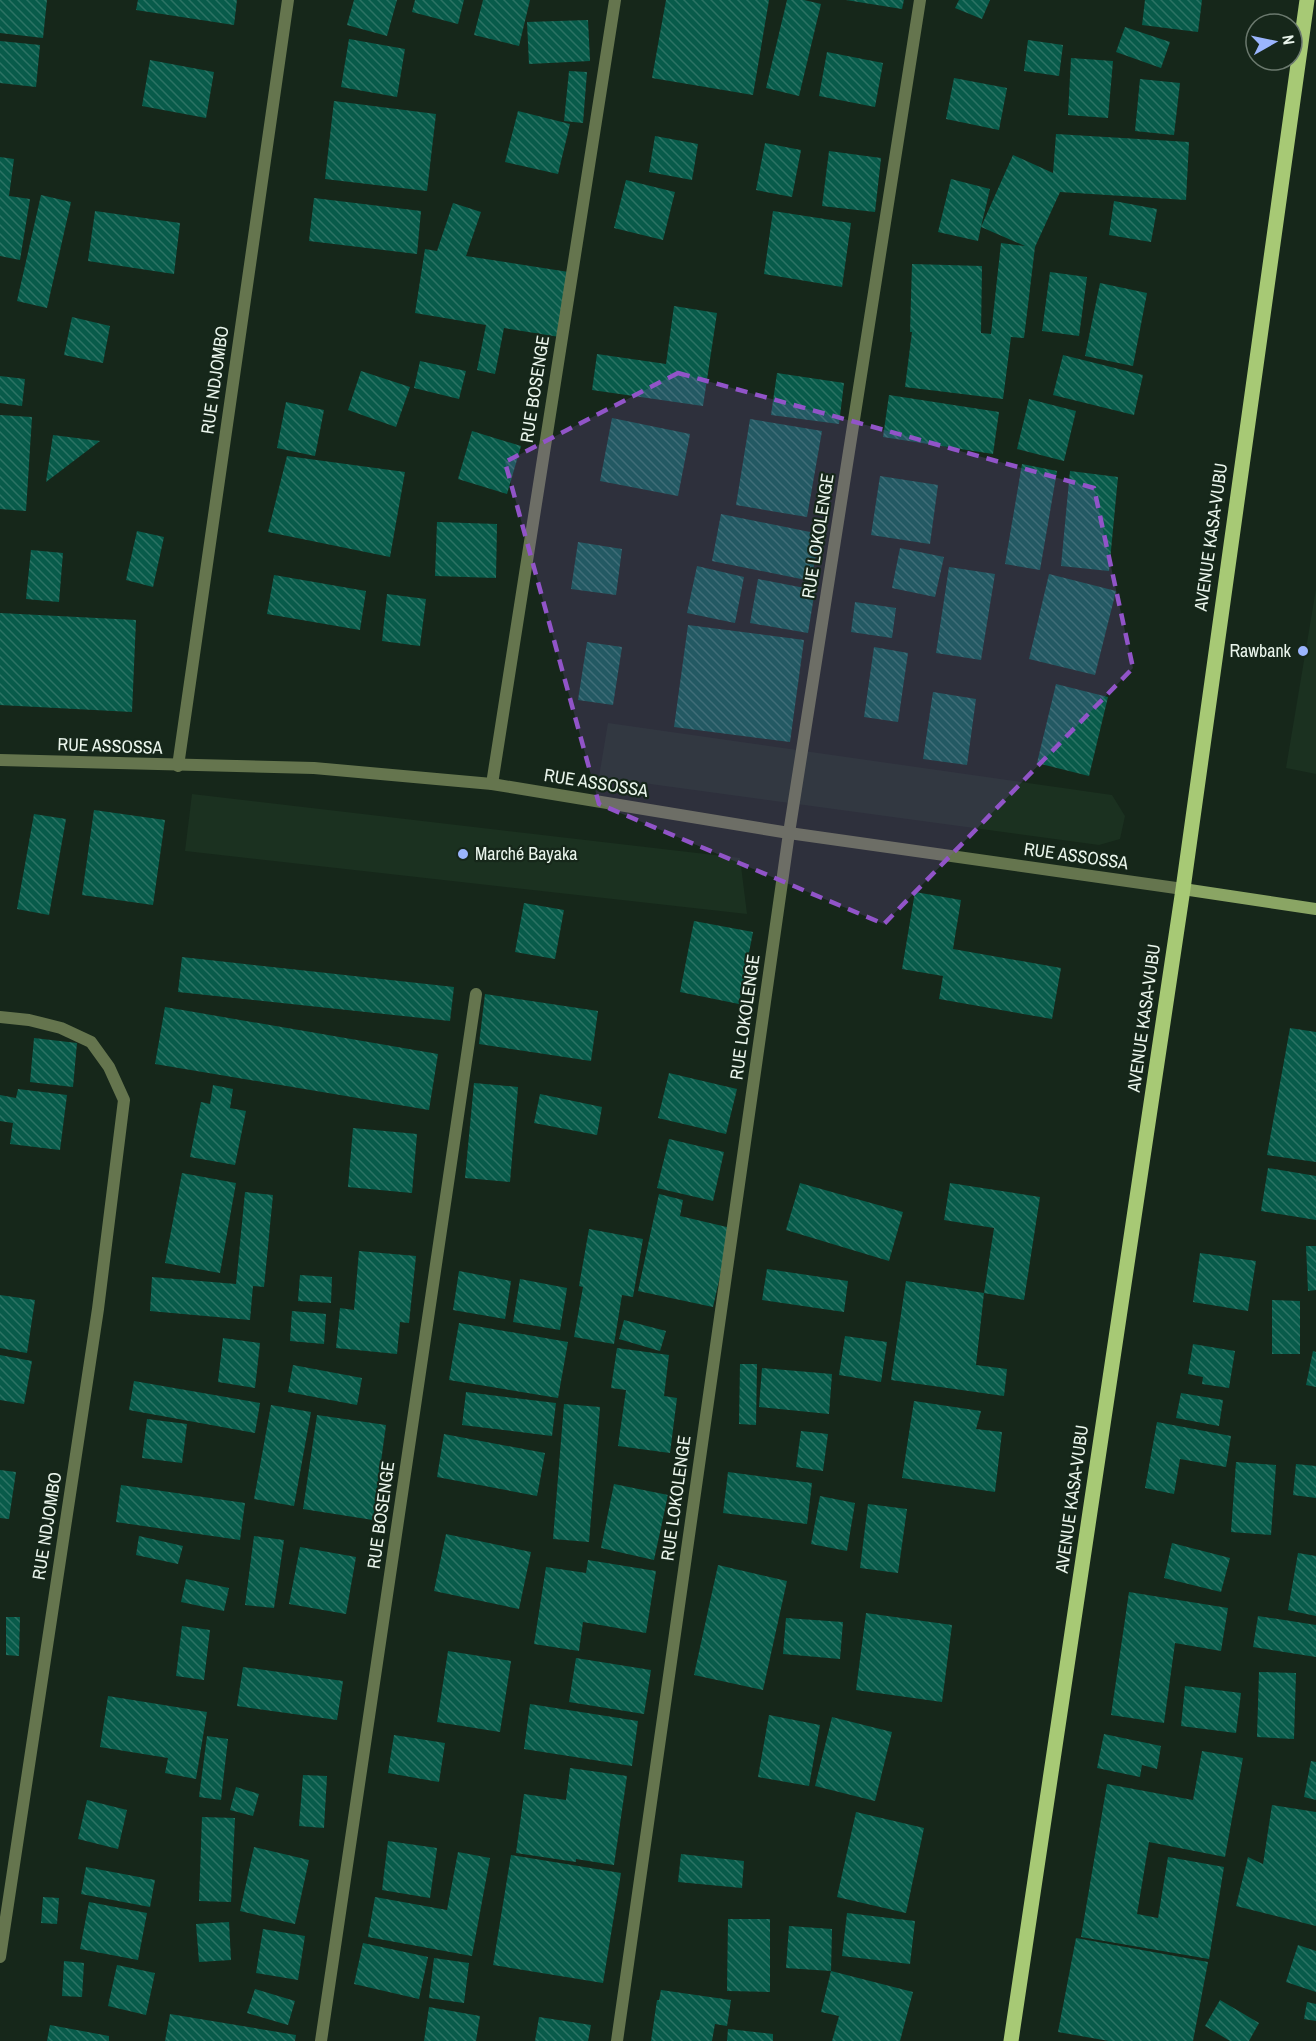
<svg xmlns="http://www.w3.org/2000/svg" width="1316" height="2041" viewBox="0 0 1316 2041" font-family="'Archivo Narrow',sans-serif">
<style>
.built{fill:#1b3120}
.building{fill:url(#building-back-hatch)}
.lines{fill:none;stroke-linecap:round;stroke-linejoin:round}
.minor{stroke:#65754e;stroke-width:12}
.tertiary{stroke:#65754e;stroke-width:12}
.secondary{stroke:#8aa564;stroke-width:12}
.primary{stroke:#a7c975;stroke-width:15}
.marked{fill:#9154c8;fill-opacity:0.2;stroke:#9154c8;stroke-width:4.5;stroke-dasharray:12 8;stroke-linejoin:round}
.poi-dot{fill:#9bb5fd;stroke:#16271a;stroke-width:2}
.labels{text-anchor:middle;stroke-width:4.5;stroke-linejoin:round;paint-order:stroke}
.street-label{font-size:18px;fill:#eaf5ec;stroke:#16271a}
.poi-label{font-size:18px;fill:#eaf5ec;stroke:#16271a;text-anchor:end}
</style>
<defs>
<pattern id="building-back-hatch" width="6" height="6" patternUnits="userSpaceOnUse" patternTransform="scale(1.5)"><rect width="6" height="6" fill="#085b4a"/><path d="M-1 5l2 2M0 0l6 6M5-1l2 2" fill="none" stroke="#2c7364"/></pattern>
</defs>
<rect width="100%" height="100%" fill="#16271a"/>
<g class="built">
<path d="M1316 589V774L1286 768Z"/>
<path d="M608 723 1112 795 1125 816 1120 839 1099 845 599 777Z"/>
<path d="M192 794 740 858 747 914 185 851Z"/>
</g>
<g class="building">
<path d="M0 0H47L43 38 0 33Z"/>
<path d="M138 0H237L234 25 136 10Z"/>
<path d="M354 0H397L387 36 347 25Z"/>
<path d="M415 0H464L458 24 412 12Z"/>
<path d="M483 0H530L519 46 474 35Z"/>
<path d="M666 0H769L753 95 652 78Z"/>
<path d="M787 0H804L821 4 799 96 766 88Z"/>
<path d="M846 0H904L902 9Z"/>
<path d="M959 0H990L982 19 955 8Z"/>
<path d="M1145 0H1202L1198 32 1142 25Z"/>
<path d="M588 20 590 61 529 64 527 22Z"/>
<path d="M1125 27 1170 42 1161 68 1116 52Z"/>
<path d="M349 39 405 49 397 97 341 87Z"/>
<path d="M1028 40 1063 45 1059 76 1024 71Z"/>
<path d="M0 41 40 45 36 87 0 83Z"/>
<path d="M827 52 883 63 875 107 819 96Z"/>
<path d="M1071 58 1113 61 1108 118 1068 115Z"/>
<path d="M150 60 214 72 206 118 142 106Z"/>
<path d="M569 71 587 72 583 123 564 121Z"/>
<path d="M954 78 1007 88 999 130 946 119Z"/>
<path d="M1140 79 1180 83 1174 135 1135 131Z"/>
<path d="M334 101 436 114 427 191 325 179Z"/>
<path d="M518 111 570 124 558 174 505 162Z"/>
<path d="M1056 134 1189 142 1186 200 1060 192 1035 247 1024 338 1011 337 1003 399 905 387 912 332H910L912 264 982 266 981 333 991 334 1001 243 1025 246 981 227 978 241 938 232 951 179 990 189 981 227 1013 155 1053 173Z"/>
<path d="M655 136 698 144 692 180 649 172Z"/>
<path d="M765 143 801 150 792 197 756 190Z"/>
<path d="M829 151 881 158 875 212 822 206Z"/>
<path d="M0 157 14 159 9 196 30 199 20 260 0 256Z"/>
<path d="M626 180 675 192 663 240 614 228Z"/>
<path d="M41 195 71 202 47 308 17 301Z"/>
<path d="M314 198 421 211 417 254 309 241Z"/>
<path d="M1114 201 1157 209 1151 242 1109 235Z"/>
<path d="M453 203 481 212 466 256 575 273 566 338 504 328 495 374 477 370 486 325 415 313 425 249 437 251Z"/>
<path d="M95 211 180 223 174 274 88 261Z"/>
<path d="M773 211 851 223 842 287 764 274Z"/>
<path d="M1050 272 1087 277 1079 336 1042 331Z"/>
<path d="M1100 283 1147 293 1133 366 1085 356Z"/>
<path d="M674 306 717 313 703 406 592 390 597 354 666 364Z"/>
<path d="M72 317 110 326 103 363 64 355Z"/>
<path d="M1063 355 1143 375 1134 415 1053 395Z"/>
<path d="M420 361 466 371 459 399 414 388Z"/>
<path d="M361 371 410 387 396 427 348 410Z"/>
<path d="M777 373 844 383 839 424 771 415Z"/>
<path d="M0 376 25 379 22 406 0 403Z"/>
<path d="M889 395 999 412 993 454 883 437Z"/>
<path d="M1029 399 1076 411 1064 461 1017 449Z"/>
<path d="M286 402 324 410 315 456 277 448Z"/>
<path d="M0 415 32 417 26 511 0 509Z"/>
<path d="M612 418 690 434 678 496 600 481Z"/>
<path d="M750 419 822 431 807 517 736 505Z"/>
<path d="M472 431 521 446 507 494 458 479Z"/>
<path d="M53 435 100 441 46 482Z"/>
<path d="M287 456 405 472 390 557 268 532Z"/>
<path d="M1022 464 1057 471 1040 570 1005 564Z"/>
<path d="M1070 471 1118 477 1109 571 1061 566Z"/>
<path d="M880 476 938 485 930 544 871 535Z"/>
<path d="M721 514 820 534 811 581 712 561Z"/>
<path d="M437 522 497 524 496 578 435 576Z"/>
<path d="M137 531 164 537 153 587 126 580Z"/>
<path d="M578 542 622 549 616 595 571 589Z"/>
<path d="M900 548 944 557 935 597 892 588Z"/>
<path d="M31 550 63 553 59 602 26 599Z"/>
<path d="M697 566 744 577 735 623 687 613Z"/>
<path d="M949 567 995 574 981 660 936 653Z"/>
<path d="M1049 574 1116 591 1095 675 1029 659Z"/>
<path d="M274 575 366 591 360 630 267 614Z"/>
<path d="M758 579 815 590 808 633 750 623Z"/>
<path d="M387 594 426 599 420 646 382 641Z"/>
<path d="M855 602 896 608 892 638 851 632Z"/>
<path d="M0 613 136 620 132 712 0 705Z"/>
<path d="M688 625 804 640 790 742 674 727Z"/>
<path d="M587 642 622 647 613 705 578 700Z"/>
<path d="M874 647 908 653 898 722 864 717Z"/>
<path d="M1056 684 1108 697 1089 776 1037 763Z"/>
<path d="M933 692 976 699 967 765 923 759Z"/>
<path d="M94 810 165 820 153 905 82 895Z"/>
<path d="M34 814 66 819 49 915 17 909Z"/>
<path d="M915 892 961 900 953 949 1061 968 1052 1019 939 999 943 976 902 969Z"/>
<path d="M524 903 564 910 555 959 515 952Z"/>
<path d="M694 921 753 932 739 1004 680 992Z"/>
<path d="M182 957 454 987 450 1021 178 992Z"/>
<path d="M485 994 598 1011 591 1061 479 1044Z"/>
<path d="M165 1007 438 1054 429 1110 155 1064Z"/>
<path d="M1290 1028 1316 1032V1162L1267 1155Z"/>
<path d="M34 1038 77 1043 73 1087 30 1082Z"/>
<path d="M669 1073 737 1089 726 1134 658 1118Z"/>
<path d="M474 1083 518 1087 510 1182 465 1178Z"/>
<path d="M213 1085 233 1089 230 1108 246 1111 235 1165 190 1157 201 1102 210 1104Z"/>
<path d="M18 1089 67 1095 60 1150 10 1144 13 1123 0 1121V1095L16 1098Z"/>
<path d="M540 1094 602 1107 597 1135 534 1123Z"/>
<path d="M353 1128 417 1134 412 1193 348 1187Z"/>
<path d="M669 1139 724 1152 713 1201 657 1188Z"/>
<path d="M1268 1168 1316 1176V1220L1261 1211Z"/>
<path d="M182 1173 236 1183 220 1273 165 1263Z"/>
<path d="M800 1183 903 1212 889 1261 786 1230Z"/>
<path d="M950 1183 1040 1197 1024 1300 984 1293 976 1365 1007 1369 1004 1396 891 1380 906 1281 984 1293 994 1228 944 1220Z"/>
<path d="M245 1192 273 1195 264 1287 253 1286 250 1320 150 1311 152 1277 236 1284Z"/>
<path d="M659 1194 683 1200 680 1216 731 1228 713 1307 638 1291Z"/>
<path d="M589 1229 643 1239 633 1297 622 1295 614 1344 574 1337 583 1287 579 1286Z"/>
<path d="M1306 1246H1316V1290L1308 1291Z"/>
<path d="M359 1251 416 1256 409 1323 400 1322 397 1354 336 1348 340 1308 354 1310Z"/>
<path d="M1200 1253 1256 1261 1248 1311 1193 1302Z"/>
<path d="M767 1269 848 1281 844 1312 762 1300Z"/>
<path d="M459 1271 511 1281 505 1319 453 1310Z"/>
<path d="M300 1275 332 1277 331 1303 298 1301Z"/>
<path d="M520 1279 567 1288 560 1330 513 1322Z"/>
<path d="M0 1295 35 1300 27 1353 0 1348Z"/>
<path d="M1272 1300 1300 1301V1354H1272Z"/>
<path d="M292 1311 326 1314 324 1344 290 1341Z"/>
<path d="M624 1320 666 1331 660 1351 619 1339Z"/>
<path d="M459 1323 568 1342 558 1398 449 1380Z"/>
<path d="M845 1336 887 1342 881 1382 839 1375Z"/>
<path d="M223 1338 260 1343 255 1388 218 1382Z"/>
<path d="M1193 1344 1235 1351 1229 1388 1202 1384 1203 1377 1188 1374Z"/>
<path d="M617 1348 669 1355 664 1396 677 1398 670 1453 618 1446 626 1390 611 1388Z"/>
<path d="M1313 1351 1316 1352V1387L1306 1385Z"/>
<path d="M0 1355 32 1361 24 1404 0 1400Z"/>
<path d="M740 1364H757L756 1425 739 1424Z"/>
<path d="M293 1365 362 1378 357 1405 288 1392Z"/>
<path d="M762 1368 832 1374 829 1414 759 1407Z"/>
<path d="M134 1381 260 1403 255 1433 129 1410Z"/>
<path d="M466 1392 556 1403 552 1436 462 1425Z"/>
<path d="M1181 1393 1223 1400 1219 1426 1176 1418Z"/>
<path d="M914 1401 981 1411 976 1429 1002 1432 995 1492 902 1478Z"/>
<path d="M564 1404 600 1407 589 1542 553 1539Z"/>
<path d="M271 1405 311 1412 294 1506 254 1499Z"/>
<path d="M317 1415 386 1425 373 1520 303 1509Z"/>
<path d="M147 1419 187 1424 182 1463 142 1458Z"/>
<path d="M1157 1422 1231 1436 1226 1467 1180 1459 1174 1494 1145 1488Z"/>
<path d="M801 1431 828 1434 823 1471 796 1467Z"/>
<path d="M444 1434 545 1453 537 1496 437 1477Z"/>
<path d="M1236 1462 1276 1465 1271 1535 1231 1532Z"/>
<path d="M1296 1464 1316 1466V1498L1293 1495Z"/>
<path d="M0 1470 16 1472 9 1519 0 1518Z"/>
<path d="M728 1472 812 1483 807 1524 723 1513Z"/>
<path d="M614 1484 668 1495 654 1560 601 1548Z"/>
<path d="M121 1485 245 1503 240 1540 116 1522Z"/>
<path d="M820 1496 855 1503 847 1551 811 1544Z"/>
<path d="M868 1504 907 1509 898 1573 860 1568Z"/>
<path d="M446 1534 531 1552 519 1609 434 1591Z"/>
<path d="M139 1536 183 1546 178 1564 136 1555Z"/>
<path d="M254 1536 284 1540 274 1608 245 1605Z"/>
<path d="M1172 1543 1230 1558 1221 1592 1164 1578Z"/>
<path d="M300 1547 356 1557 346 1614 289 1604Z"/>
<path d="M1298 1553 1316 1556V1616L1288 1610Z"/>
<path d="M588 1560 656 1571 646 1633 583 1622 579 1651 534 1644 546 1567 586 1573Z"/>
<path d="M718 1565 787 1581 763 1690 694 1675Z"/>
<path d="M186 1579 229 1588 224 1611 181 1602Z"/>
<path d="M1129 1592 1228 1608 1221 1651 1175 1643 1164 1723 1111 1715Z"/>
<path d="M866 1613 952 1625 942 1702 856 1690Z"/>
<path d="M1258 1616 1316 1625V1657L1253 1647Z"/>
<path d="M6 1617H20L19 1656 6 1655Z"/>
<path d="M786 1618 843 1622 840 1659 783 1654Z"/>
<path d="M182 1626 210 1630 204 1680 176 1676Z"/>
<path d="M448 1651 511 1661 500 1732 437 1722Z"/>
<path d="M576 1658 651 1670 644 1714 569 1702Z"/>
<path d="M243 1667 343 1681 337 1720 237 1706Z"/>
<path d="M1259 1672 1296 1673 1294 1739 1257 1737Z"/>
<path d="M1185 1686 1241 1693 1236 1733 1181 1726Z"/>
<path d="M108 1696 207 1712 196 1779 165 1773 168 1758 100 1747Z"/>
<path d="M530 1704 638 1721 632 1766 524 1749Z"/>
<path d="M769 1715 820 1725 809 1786 758 1777Z"/>
<path d="M832 1717 892 1732 875 1801 815 1786Z"/>
<path d="M1104 1734 1161 1746 1157 1769 1142 1765 1140 1777 1097 1768Z"/>
<path d="M394 1735 445 1743 439 1782 388 1773Z"/>
<path d="M207 1736 228 1739 221 1800 199 1797Z"/>
<path d="M1202 1751 1243 1758 1225 1857 1149 1842 1137 1914 1158 1918 1168 1857 1224 1867 1209 1959 1081 1937 1107 1784 1193 1800Z"/>
<path d="M1311 1761 1316 1762V1800L1304 1797Z"/>
<path d="M570 1768 627 1776 614 1865 576 1859V1862L516 1853 524 1794 566 1800Z"/>
<path d="M303 1775 327 1776 324 1828 299 1826Z"/>
<path d="M236 1787 259 1794 253 1816 230 1810Z"/>
<path d="M87 1800 127 1810 118 1849 78 1839Z"/>
<path d="M1272 1805 1316 1812V1926L1236 1906 1248 1857 1263 1864Z"/>
<path d="M856 1812 924 1828 906 1913 837 1897Z"/>
<path d="M202 1817 235 1818 231 1902 199 1901Z"/>
<path d="M388 1841 437 1848 430 1898 382 1890Z"/>
<path d="M254 1847 309 1860 295 1924 240 1911Z"/>
<path d="M458 1852 490 1858 472 1956 368 1937 375 1897 447 1910Z"/>
<path d="M681 1854 744 1861 742 1888 678 1882Z"/>
<path d="M511 1855 621 1873 603 1983 493 1965Z"/>
<path d="M86 1867 155 1880 150 1907 81 1894Z"/>
<path d="M43 1897 59 1898 57 1924 41 1923Z"/>
<path d="M89 1902 147 1913 138 1960 80 1949Z"/>
<path d="M847 1913 915 1921 910 1964 842 1956Z"/>
<path d="M728 1919H770V1992L727 1991Z"/>
<path d="M229 1922 231 1960 199 1962 196 1924Z"/>
<path d="M789 1926 832 1929 831 1971 786 1968Z"/>
<path d="M263 1929 305 1936 298 1980 256 1973Z"/>
<path d="M1076 1938 1208 1962 1193 2041H1109L1058 2032Z"/>
<path d="M363 1943 428 1957 419 1999 354 1984Z"/>
<path d="M1298 1945 1316 1951V1992L1286 1982Z"/>
<path d="M434 1958 469 1963 464 2003 429 1998Z"/>
<path d="M64 1961 84 1963 82 1997 62 1996Z"/>
<path d="M117 1965 155 1973 146 2015 108 2006Z"/>
<path d="M831 1971 913 1992 900 2041H832L839 2016 821 2012Z"/>
<path d="M255 1989 295 2001 288 2025 247 2013Z"/>
<path d="M661 1990 731 2000 727 2026 715 2024 712 2041H651L657 2000H659Z"/>
<path d="M1220 2000 1259 2023 1249 2041H1230L1205 2026Z"/>
<path d="M1307 2002 1316 2004V2021L1304 2019Z"/>
<path d="M429 2007 480 2016 476 2041H424Z"/>
<path d="M170 2014 296 2035 295 2041H165Z"/>
<path d="M539 2017 591 2025 588 2041H535Z"/>
<path d="M50 2025 109 2036V2041H47Z"/>
<path d="M728 2029 773 2034V2041H727Z"/>
</g>
<g class="lines">
<g class="minor">
<path d="M178 766 288 0"/>
<path d="M492 784 615 0"/>
<path d="M0 1017 29 1020 61 1028 91 1042 109 1067 124 1100 98 1309 0 1957"/>
<path d="M321 2041 476 994"/>
<path d="M617 2041 789 833 920 0"/>
</g>
<path class="tertiary" d="M0 760 314 768 492 784 789 833 1183 889"/>
<path class="secondary" d="M1183 889 1316 909"/>
<path class="primary" d="M1011 2041 1183 889 1307 0"/>
</g>
<path class="marked" d="M678 373 1094 488 1133 668 884 924 599 804 505 462Z"/>
<g class="poi-dot">
<circle cx="1303" cy="651" r="6"/>
<circle cx="463" cy="854" r="6"/>
</g>
<g class="labels">
<g class="street-label">
<text transform="translate(215 380) rotate(-82)" y="6">RUE NDJOMBO</text>
<text transform="translate(535 389) rotate(-81)" y="6">RUE BOSENGE</text>
<text transform="translate(818 536) rotate(-81)" y="6">RUE LOKOLENGE</text>
<text transform="translate(1211 537) rotate(-82)" y="6">AVENUE KASA-VUBU</text>
<text transform="translate(110 746) rotate(2)" y="6">RUE ASSOSSA</text>
<text transform="translate(596 783) rotate(9)" y="6">RUE ASSOSSA</text>
<text transform="translate(1076 856) rotate(8)" y="6">RUE ASSOSSA</text>
<text transform="translate(745 1017) rotate(-82)" y="6">RUE LOKOLENGE</text>
<text transform="translate(1144 1018) rotate(-82)" y="6">AVENUE KASA-VUBU</text>
<text transform="translate(676 1498) rotate(-82)" y="6">RUE LOKOLENGE</text>
<text transform="translate(1072 1499) rotate(-82)" y="6">AVENUE KASA-VUBU</text>
<text transform="translate(381 1515) rotate(-82)" y="6">RUE BOSENGE</text>
<text transform="translate(47 1526) rotate(-81)" y="6">RUE NDJOMBO</text>
</g>
<g class="poi-label">
<text x="1291" y="657">Rawbank</text>
<text x="475" y="860" text-anchor="start">Marché Bayaka</text>
</g>
</g>
<g transform="translate(1274 42) rotate(81)"><circle r="28" fill="#16271a" stroke="#6b796e" stroke-width="1.5"/>
<path d="M0-4.5L10 22L0 15L-10 22Z" fill="#9bb5fd"/>
<text y="-9" font-size="16" font-weight="bold" text-anchor="middle" fill="#eaf5ec">N</text>
</g>
</svg>
